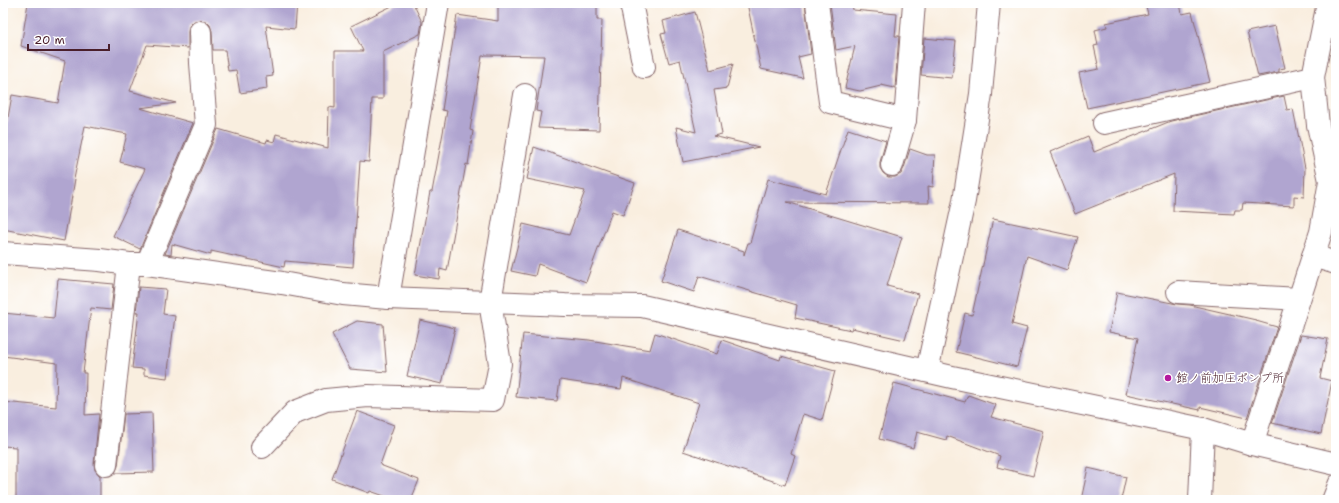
<svg xmlns="http://www.w3.org/2000/svg" width="1339" height="503" viewBox="0 0 1339 503" font-family="'Shantell Sans','Klee One',sans-serif">
<style>
.building{fill:#b0a5d0}
.lines{fill:none;stroke-linecap:round;stroke-linejoin:round}
.lane-casing{stroke:#87676a;stroke-width:16}
.street-casing{stroke:#87676a;stroke-width:24}
.lane{stroke:#fff;stroke-width:14}
.street{stroke:#fff;stroke-width:22}
.poi-dot{fill:#b5179e;stroke:#fff;stroke-width:1.5}
.labels{text-anchor:middle;stroke-width:3;stroke-linejoin:round;paint-order:stroke}
.poi-label{font-size:12px;fill:#4a1f2b;stroke:#fff;text-anchor:start}
</style>
<rect width="100%" height="100%" fill="#fff"/>
<filter id="ink" filterUnits="userSpaceOnUse"><feTurbulence type="fractalNoise" baseFrequency=".025" numOctaves="2"/><feDisplacementMap in="SourceGraphic" scale="8" xChannelSelector="R" yChannelSelector="G"/><feConvolveMatrix kernelMatrix="1 2 1 2 8 2 1 2 1" color-interpolation-filters="sRGB"/></filter>
<filter id="wash" filterUnits="userSpaceOnUse"><feTurbulence type="fractalNoise" baseFrequency=".012" numOctaves="4" result="noise"/><feDisplacementMap in="SourceGraphic" scale="16" xChannelSelector="R" yChannelSelector="G"/><feGaussianBlur stdDeviation="0.9" result="paint"/><feColorMatrix in="noise" values="0 0 0 0 0 0 0 0 0 0 0 0 0 0 0 0 0 1.4 0 .05"/><feComposite in="paint" operator="in"/></filter>
<g filter="url(#wash)">
<rect width="100%" height="100%" fill="#f9eedf"/>
<g id="blocks">
<g class="building">
<path d="M28 3H297L295 29 266 26 273 76 266 77 267 89 240 93 236 70 228 71 225 50H213L212 31 210 25 206 21 199 20 194 21 189 26 188 32V48L147 45 130 91 176 103 140 108 193 123 140 249 113 236 145 169 120 162 127 134 85 126 74 179H75L64 241 3 229V146L12 95 58 103 65 61 21 46Z"/>
<path d="M398 3H413L422 22 420 34 383 52V99H372L369 162 360 161 353 267 285 261 284 267 211 251V255L172 244 171 255 165 254 218 129 266 143 267 140 274 142 276 134 328 148 329 107 335 108V51H363L351 26Z"/>
<path d="M498 3H597V20H602L599 130 538 128 541 112 536 111 544 56 485 55 484 56H482L470 130 473 131 468 165 466 164 447 271 440 269 439 279 415 275 430 192H432L447 111 442 110 457 15 498 21Z"/>
<path d="M747 3H805L811 54 798 57 803 78 761 69Z"/>
<path d="M830 3H852L853 10 897 14 895 36H899L895 88 881 85V86L860 91 845 88 855 46 836 50Z"/>
<path d="M1145 3H1180L1182 14 1192 12 1210 82 1087 108 1079 73 1099 69 1094 46 1098 45 1095 30 1107 27 1106 23 1148 14Z"/>
<path d="M695 12 710 70 733 64 727 88 714 90 722 134 713 136 759 147 683 162 676 127 696 132 680 60 669 63 661 34 666 33 663 21Z"/>
<path d="M1275 26 1285 68 1279 69V72L1258 76 1247 32Z"/>
<path d="M924 38 956 41 952 78 921 75Z"/>
<path d="M1284 96 1287 110 1293 109 1305 168 1304 197 1294 196V206L1243 203 1242 210H1235L1234 214 1173 211 1174 174 1075 214 1050 152 1088 136 1094 152 1171 121Z"/>
<path d="M848 129 886 141 880 162V168L883 173 888 177H895L901 174 904 168 910 149 927 155H935L933 187 928 186 929 203 787 202 902 237 887 286 918 294 905 340 852 328 851 330 795 318 797 305 699 276 694 292 661 281 678 230 744 251V255L748 243H750L768 179 826 194Z"/>
<path d="M534 147 635 183 623 215 612 211 586 282 538 264 535 276 511 271 523 224 569 235 585 191 527 179Z"/>
<path d="M993 219 1078 237 1067 270 1027 256 1012 324 1027 328 1017 367 956 352 965 313 972 315Z"/>
<path d="M58 279 114 284 111 310 91 308 83 373H86L85 415 99 414 94 464 95 470 100 476V500H16V447L3 446V402L56 407 57 363 3 356V313L54 318Z"/>
<path d="M139 287 166 289 163 314 175 316 167 378 144 375V369L132 368 139 312H136Z"/>
<path d="M1117 292 1177 304 1190 305 1256 320V321L1277 327 1247 418 1200 407V410L1126 394 1138 338 1109 332Z"/>
<path d="M420 320 455 328 442 384 407 376Z"/>
<path d="M357 321 383 324 387 372 350 369 332 334Z"/>
<path d="M655 333 717 354 722 340 780 360 781 356 835 371 822 420 803 414 791 454 795 456 785 485 683 451 699 403 623 378 621 389 560 380 557 401 516 397 523 334 589 340 650 350Z"/>
<path d="M1301 335 1328 339 1320 378 1332 381 1321 434 1272 423Z"/>
<path d="M894 383 965 402 968 395 996 405 991 417 1044 431 1033 476 997 467 1000 456 947 436 946 440 917 432 913 448 879 439Z"/>
<path d="M357 411 394 425 380 465 419 480 411 500H396L370 491 369 493 332 479Z"/>
<path d="M152 413 154 472 115 473 118 466 124 414Z"/>
<path d="M1088 468 1126 477 1121 500H1081Z"/>
</g>
</g>
</g>
<g filter="url(#ink)">
<use href="#blocks" fill-opacity="0" stroke="#87676a" stroke-width="1"/>
<g class="lines">
<g class="lane-casing">
<path id="lane" d="M1329 500 1336 482"/>
</g>
<g class="street-casing">
<g id="street">
<path d="M631 3 644 67"/>
<path d="M817 3 830 102 905 120"/>
<path d="M1104 123 1313 77 1328 3"/>
<path d="M892 165 905 120 914 3"/>
<path d="M3 253 100 260 129 264H147L282 283 343 294 388 298 565 305 642 306 952 377 1203 429 1252 444 1336 464"/>
<path d="M1313 256 1336 263"/>
<path d="M147 264 206 125 201 63 200 32"/>
<path d="M1178 292 1299 299"/>
<path d="M388 298 438 3"/>
<path d="M927 371 964 201 981 94 989 3"/>
<path d="M1252 444 1321 232 1330 181 1318 125 1313 77"/>
<path d="M262 447 295 412 326 400 368 396 493 400 500 364 490 302 525 95"/>
<path d="M106 465 129 264"/>
<path d="M1200 500 1203 429"/>
</g>
</g>
<use href="#lane" class="lane"/>
<use href="#street" class="street"/>
</g>
</g>
<circle class="poi-dot" cx="1168" cy="378" r="4"/>
<g class="labels">
<g class="poi-label">
<text x="1176" y="382">館ノ前加圧ポンプ所</text>
</g>
</g>
<rect width="1339" height="503" fill="none" stroke="#fff" stroke-width="16"/>
<path d="M28 44v6h81v-6" fill="none" stroke="#4a1f2b" stroke-width="2"/>
<text x="34" y="44" font-size="12" fill="#4a1f2b" stroke="#ffffff" stroke-width="3" paint-order="stroke">20 m</text>
</svg>
